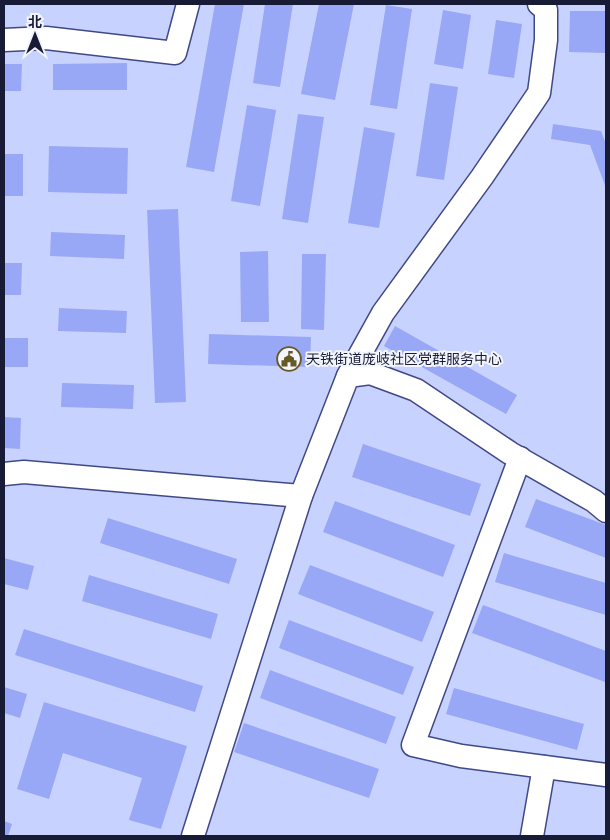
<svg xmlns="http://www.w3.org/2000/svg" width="610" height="840" viewBox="0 0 610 840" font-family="Georgia,'Noto Sans SC',serif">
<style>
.building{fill:#99a8f6}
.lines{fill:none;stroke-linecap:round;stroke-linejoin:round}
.minor-casing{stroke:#404987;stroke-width:25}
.minor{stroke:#fff;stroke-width:22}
.labels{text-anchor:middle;stroke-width:4;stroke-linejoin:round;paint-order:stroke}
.poi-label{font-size:14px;fill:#171b36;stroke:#f3f5fc;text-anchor:start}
</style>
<rect width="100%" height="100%" fill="#c8d2fe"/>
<g class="building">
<path d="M215 4H244L214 172 186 167Z"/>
<path d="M265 4H293L280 87 253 83Z"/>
<path d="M319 4H354L335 100 301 94Z"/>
<path d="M386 5 412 9 397 109 370 105Z"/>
<path d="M443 10 471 15 463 69 434 64Z"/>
<path d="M570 11H606V53L569 52Z"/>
<path d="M496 20 522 24 514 78 488 74Z"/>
<path d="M127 63V90H53V64Z"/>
<path d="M4 64H22L21 91H4Z"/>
<path d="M430 83 458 87 444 180 416 176Z"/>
<path d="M247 105 276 110 260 206 231 201Z"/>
<path d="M298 114 324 117 308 223 282 219Z"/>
<path d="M553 124 601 131 606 144V188L590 145 551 139Z"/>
<path d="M364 127 395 133 379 228 348 223Z"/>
<path d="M49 146 128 148 127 194 48 192Z"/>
<rect x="4" y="154" width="19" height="42"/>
<path d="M178 209 186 402 155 403 147 210Z"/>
<path d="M51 232 125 235 124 259 50 256Z"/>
<path d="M268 251 269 322H241L240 252Z"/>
<path d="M302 254H326L324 330 301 329Z"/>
<path d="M4 263H22L21 295H4Z"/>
<path d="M59 308 127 311 126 333 58 331Z"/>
<path d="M395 326 517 395 506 414 384 346Z"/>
<path d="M209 334 311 337 310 367 208 364Z"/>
<rect x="4" y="338" width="24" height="29"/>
<path d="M62 383 134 385 133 409 61 407Z"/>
<path d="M4 417 21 418 20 449 4 448Z"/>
<path d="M363 444 481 484 470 516 352 477Z"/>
<path d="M536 499 606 525V558L525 527Z"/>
<path d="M335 501 455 545 443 577 323 532Z"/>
<path d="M108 518 237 559 229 584 100 543Z"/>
<path d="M504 553 606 583V615L495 582Z"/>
<path d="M4 558 34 566 28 590 4 584Z"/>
<path d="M310 565 434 612 422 642 298 594Z"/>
<path d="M89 575 218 614 211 639 82 601Z"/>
<path d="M483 605 606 651 605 682 472 633Z"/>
<path d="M289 620 414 667 403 695 279 648Z"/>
<path d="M24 629 203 686 195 712 15 655Z"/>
<path d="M270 670 396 717 386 744 260 698Z"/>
<path d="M4 687 27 694 20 718 4 713Z"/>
<path d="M454 688 584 724 577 750 446 714Z"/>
<path d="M44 702 187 746 161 829 129 820 142 778 63 753 49 799 17 789Z"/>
<path d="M244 723 379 769 369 798 234 752Z"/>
<path d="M4 821 12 824 8 836H4Z"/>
</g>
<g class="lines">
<g class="minor-casing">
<g id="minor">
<path d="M4 40 46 38 175 53 188 4"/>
<path d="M348 376 383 313 482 177 539 93 546 40V10L539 4"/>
<path d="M520 458 413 745 461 756 606 775"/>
<path d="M4 474 24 472 301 496 348 376 370 373 416 390 510 453 594 501 606 511"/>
<path d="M193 836 301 496"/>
<path d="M532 836 544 767"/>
</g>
</g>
<use href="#minor" class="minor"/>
</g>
<defs>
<g id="civic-ring" transform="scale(1.25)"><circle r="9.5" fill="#f3f5fc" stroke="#675926" stroke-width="1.5"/><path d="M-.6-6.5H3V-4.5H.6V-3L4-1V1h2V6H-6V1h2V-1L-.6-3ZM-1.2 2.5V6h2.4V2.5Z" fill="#675926"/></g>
</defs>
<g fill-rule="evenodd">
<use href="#civic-ring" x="289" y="359"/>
</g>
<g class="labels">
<g class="poi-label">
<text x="306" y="364">天铁街道庞岐社区党群服务中心</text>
</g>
</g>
<rect width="610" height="840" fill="none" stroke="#171b36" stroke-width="10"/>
<g transform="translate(35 35)" stroke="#f3f5fc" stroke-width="4" paint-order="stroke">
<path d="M0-4L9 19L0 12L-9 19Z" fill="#171b36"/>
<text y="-8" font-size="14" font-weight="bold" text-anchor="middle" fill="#171b36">北</text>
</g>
</svg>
